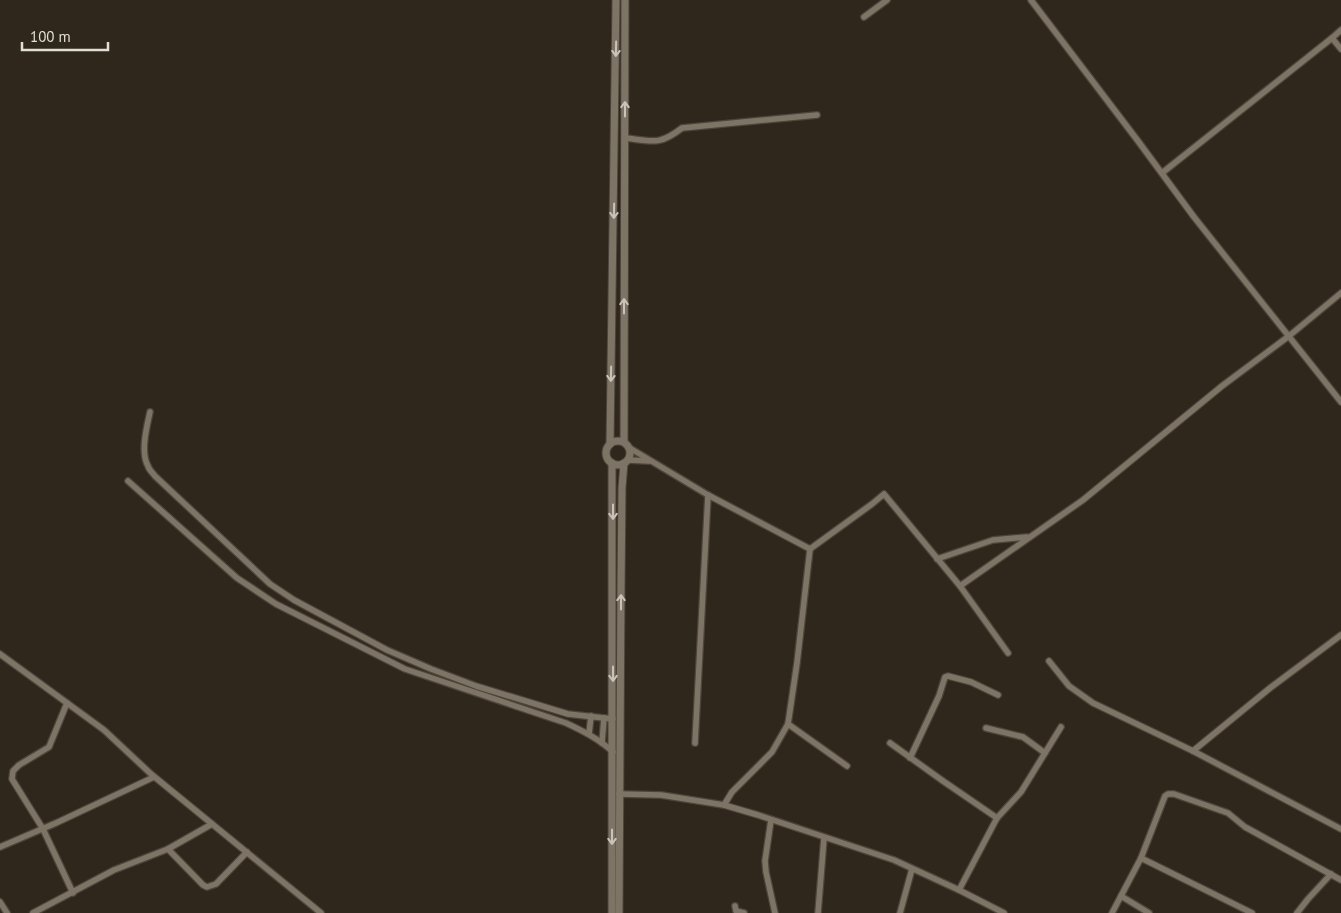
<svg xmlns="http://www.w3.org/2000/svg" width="1341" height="913" viewBox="0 0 1341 913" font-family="'PT Sans',sans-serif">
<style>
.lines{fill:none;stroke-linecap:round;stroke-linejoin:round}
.minor-casing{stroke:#4c453b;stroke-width:8}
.tertiary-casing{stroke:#4c453b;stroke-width:9}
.minor{stroke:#7d7466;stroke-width:5.5}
.tertiary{stroke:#7d7466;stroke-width:7}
.oneway{stroke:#c9c3b9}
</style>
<rect width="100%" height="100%" fill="#2f271b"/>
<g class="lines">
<g class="minor-casing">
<g id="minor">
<path d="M1031 0 1138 141 1194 217 1341 402"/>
<path d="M864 17 887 0"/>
<path d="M1332 38 1341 49"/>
<path d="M625 138C652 141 659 146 682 128L817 115"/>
<path d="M1162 173 1332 38 1341 30"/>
<path d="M150 412C147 426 140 452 148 466 149 470 153 473 155 476L270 584 294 600 387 650 431 669 476 686 568 714 613 719"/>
<path d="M628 447 708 495 810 549 872 504 884 494 960 586 1083 500 1222 386 1289 336 1341 293"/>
<path d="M628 460 649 461"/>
<path d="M128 481 237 578 276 604 405 669 566 723C583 731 599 739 613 752"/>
<path d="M937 559 993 540 1027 537"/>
<path d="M960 586 1008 653"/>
<path d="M0 654 104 730 151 774 321 913"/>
<path d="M1049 661 1069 686 1093 703 1193 751 1341 829"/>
<path d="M67 703 49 747 19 765 13 771 12 779 43 829 73 893"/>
<path d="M788 724 847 766"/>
<path d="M986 728 1023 737 1045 753"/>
<path d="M589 734 591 716"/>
<path d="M602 743 604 718"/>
<path d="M695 743 708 495"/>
<path d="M890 743 943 781 997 818"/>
<path d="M1193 751 1270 688 1341 635"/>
<path d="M910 758 939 696 945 677 948 676 971 682 998 695"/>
<path d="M619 794 661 795 724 805 758 815 894 860 959 890 1004 913"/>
<path d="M724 805 732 792 772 752 788 724 797 663 810 549"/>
<path d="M771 820 765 861 766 872 775 913"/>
<path d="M0 847 56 823 154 777"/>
<path d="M168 849 203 885 207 887 216 884 247 852"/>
<path d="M1141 858 1165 796 1168 794H1174L1228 813 1245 827 1256 833 1341 880"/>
<path d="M959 890 997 818 1021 792 1061 727"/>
<path d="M1121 896 1149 913"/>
<path d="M0 902 7 913"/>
<path d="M735 906 736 911 744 913"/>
<path d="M33 913 114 870 168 849 212 824"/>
<path d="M818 913 824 838"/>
<path d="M900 913 912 869"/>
<path d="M1112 913 1141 858 1252 913"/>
<path d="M1297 913 1308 899 1331 874"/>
</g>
</g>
<g class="tertiary-casing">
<g id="tertiary">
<circle cx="618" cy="453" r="12"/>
<path d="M624 442 625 0"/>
<path d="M610 444 616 0"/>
<path d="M612 913V463"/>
<path d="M619 913 621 589 622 488 624 463"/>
</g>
</g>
<use href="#minor" class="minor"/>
<use href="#tertiary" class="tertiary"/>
</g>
<defs><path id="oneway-shaft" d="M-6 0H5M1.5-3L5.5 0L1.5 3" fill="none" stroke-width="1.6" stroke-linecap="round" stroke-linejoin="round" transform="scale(1.25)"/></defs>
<g class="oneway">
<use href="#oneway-shaft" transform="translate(616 49) rotate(91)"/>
<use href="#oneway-shaft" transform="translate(625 109) rotate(-90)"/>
<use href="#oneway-shaft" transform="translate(614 211) rotate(91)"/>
<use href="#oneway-shaft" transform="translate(624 306) rotate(-90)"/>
<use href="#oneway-shaft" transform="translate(611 374) rotate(91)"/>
<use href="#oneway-shaft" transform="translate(613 512) rotate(90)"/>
<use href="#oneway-shaft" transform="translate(621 602) rotate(-90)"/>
<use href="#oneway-shaft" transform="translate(613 674) rotate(90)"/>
<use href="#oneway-shaft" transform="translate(612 837) rotate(90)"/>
</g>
<path d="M22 42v8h86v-8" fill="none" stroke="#e2ddd5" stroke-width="2.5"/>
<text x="30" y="42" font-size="15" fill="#e2ddd5" stroke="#2f271b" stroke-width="4" paint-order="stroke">100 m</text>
</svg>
